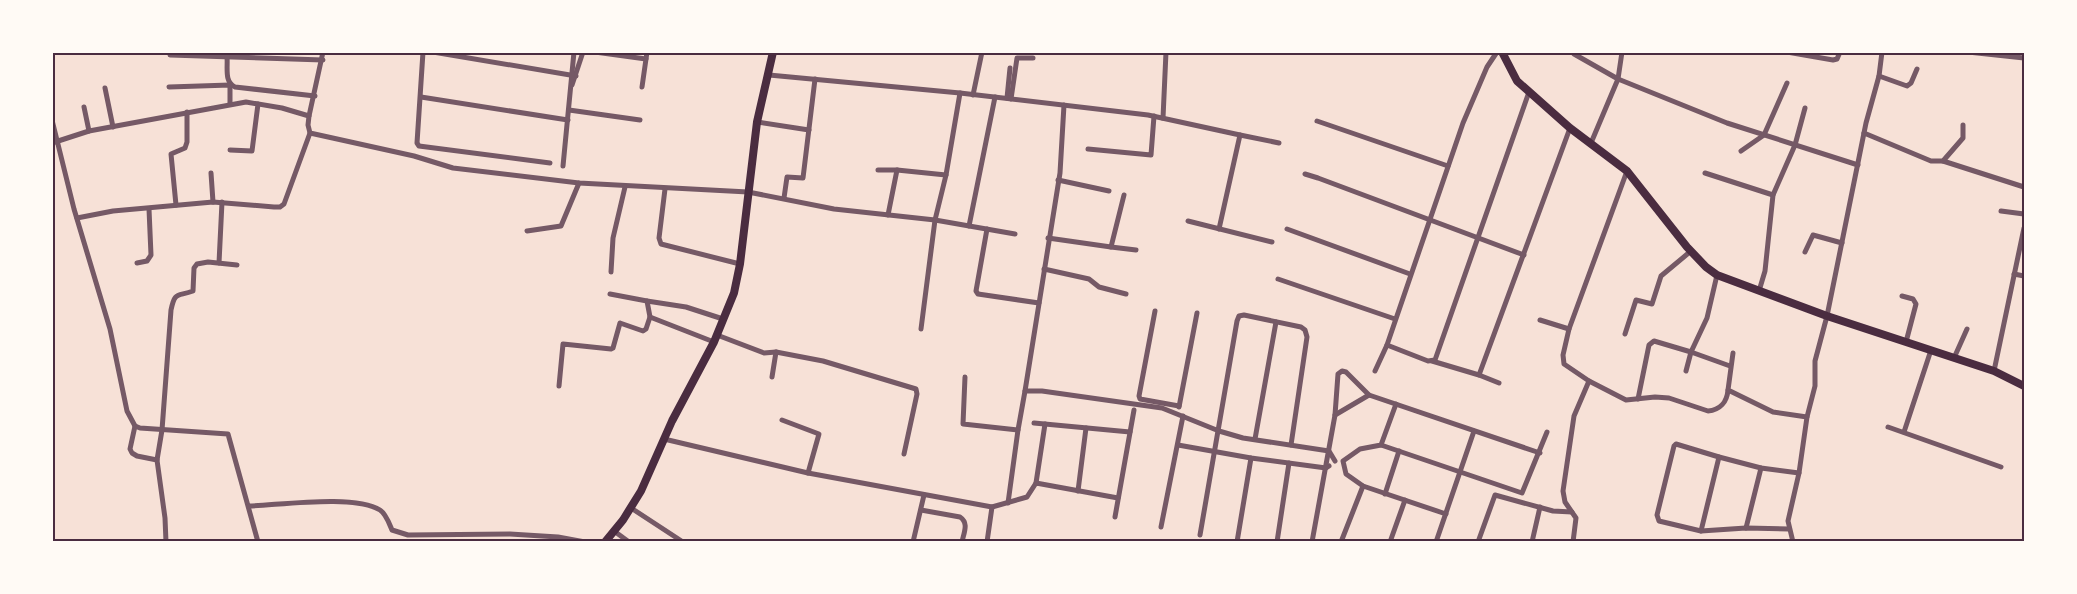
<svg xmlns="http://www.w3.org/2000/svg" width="2077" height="594" viewBox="0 0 2077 594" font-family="'PT Sans',sans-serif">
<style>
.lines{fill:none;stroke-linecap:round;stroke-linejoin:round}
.minor{stroke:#755966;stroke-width:5}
.secondary{stroke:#4a2c40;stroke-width:8}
.neatline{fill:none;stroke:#4a2c40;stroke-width:2}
</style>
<rect width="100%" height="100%" fill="#f7e1d7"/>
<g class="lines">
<g class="minor">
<path d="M423 52 417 143 419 146 550 163"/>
<path d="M433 52 576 76"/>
<path d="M595 52 646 59"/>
<path d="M1622 52 1618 79 1727 123 1858 165"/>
<path d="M1787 52 1833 60 1837 59 1840 52"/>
<path d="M1968 52 2024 58"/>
<path d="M1574 54 1618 79 1591 143"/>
<path d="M170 55 323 60"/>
<path d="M227 56C228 68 224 82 235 87L315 96"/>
<path d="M769 75 960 93 1148 115 1240 135 1219 229"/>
<path d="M1879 76 1907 86 1911 83 1917 69"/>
<path d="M572 85 583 52"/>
<path d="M169 87 230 85V104"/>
<path d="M642 87 647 52"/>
<path d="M105 88 113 127"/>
<path d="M973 95 982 52"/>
<path d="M421 97 568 120"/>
<path d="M1007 98 1010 68"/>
<path d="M1011 99 1017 58H1033"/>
<path d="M84 107 89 131"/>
<path d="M569 110 640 120"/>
<path d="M309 116 323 52"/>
<path d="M1163 118 1166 52"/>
<path d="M52 120 74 209 110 329 127 411 135 426 140 428 228 434 258 542"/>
<path d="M1317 121 1448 166"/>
<path d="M757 122 809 130"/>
<path d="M1864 133 1931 161H1943L1963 138V125"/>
<path d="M1240 135 1279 143"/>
<path d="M52 143 89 131 246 102 282 108 309 116 308 125 310 133 414 156 453 168 579 183 748 192 834 209 935 220 1015 234"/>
<path d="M1088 149 1151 155 1154 116"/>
<path d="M230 150 252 151 258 104"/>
<path d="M1741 151 1764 135 1787 83"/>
<path d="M1943 161 2024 187"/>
<path d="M563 166 574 52"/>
<path d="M878 170H897L946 175 935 220 921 329"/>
<path d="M1627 171 1569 329 1563 355 1564 364 1589 381 1626 400 1655 397 1669 398 1708 411C1720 410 1727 402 1728 390"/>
<path d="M211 173 213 202"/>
<path d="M1705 173 1773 195"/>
<path d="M1305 174 1318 178 1524 255"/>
<path d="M946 175 960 93"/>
<path d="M1058 180 1109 191"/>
<path d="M665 189 659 238 661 244 740 264"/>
<path d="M784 198 787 177 803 178 815 79"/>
<path d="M176 205 171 154 185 148 187 142V112"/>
<path d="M2001 211 2024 214"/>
<path d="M888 215 897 170"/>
<path d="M77 218 113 211 213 202 274 207H280L284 204 310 133"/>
<path d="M1188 221 1272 242"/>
<path d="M969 226 995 97"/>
<path d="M987 229 976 291 978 294 1039 303"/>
<path d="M1287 229 1410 274"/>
<path d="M527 231 561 226 579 183"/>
<path d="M1048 238 1111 247 1124 195"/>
<path d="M1111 247 1136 250"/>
<path d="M1805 252 1813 235 1842 243"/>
<path d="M137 263 147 261 151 255 149 209"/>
<path d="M219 263 222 202"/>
<path d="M1044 269 1089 279 1099 287 1126 294"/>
<path d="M611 272 613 238 625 187"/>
<path d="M2014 274 2024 276"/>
<path d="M1278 279 1395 319"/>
<path d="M1759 291 1765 271 1773 195 1795 145 1805 108"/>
<path d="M610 294 647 301 650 317"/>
<path d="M1902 296 1913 299 1916 304 1906 342"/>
<path d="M647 301 686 307 723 319"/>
<path d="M1155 311 1139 396 1140 399 1179 406"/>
<path d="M1540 320 1569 329"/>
<path d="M1625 334 1636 300 1652 304 1661 276 1691 251"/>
<path d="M717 335 764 353 776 352 823 361 916 389 917 394 904 454"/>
<path d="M1387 345 1428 361 1435 360 1529 92"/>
<path d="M1733 353 1728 390 1773 412 1807 417"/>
<path d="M1954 358 1967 329"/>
<path d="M1432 361 1479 375 1499 383"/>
<path d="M1375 371 1387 345 1463 123 1487 67 1497 52"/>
<path d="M1686 371 1691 352 1730 366"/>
<path d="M1994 371 2024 228"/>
<path d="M1479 375 1570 128"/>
<path d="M772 377 776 352"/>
<path d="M965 377 963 424 1018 430"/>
<path d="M559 386 563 344 611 349 613 348 620 323 643 331 646 329 650 317 714 342"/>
<path d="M1025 391 1060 173 1064 105"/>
<path d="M1638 399 1649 345 1654 341 1691 352 1707 318 1717 275"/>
<path d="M1396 404 1381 445 1360 449 1343 461 1346 474 1363 486 1446 514"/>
<path d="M1179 407 1197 313"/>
<path d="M1335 415 1369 395 1540 453"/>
<path d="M782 420 819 434 808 473"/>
<path d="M1034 423 1130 432"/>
<path d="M135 426 130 449 132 453 137 456 157 460"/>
<path d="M1888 427 2001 467"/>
<path d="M1904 432 1931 350"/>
<path d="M664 439 808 473 992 507 1027 497 1036 483 1118 498"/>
<path d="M1255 439 1276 322"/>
<path d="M1178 445 1251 458 1326 468 1329 466"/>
<path d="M1381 445 1522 493 1547 432"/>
<path d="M1036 483 1045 424"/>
<path d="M1078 491 1086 428"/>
<path d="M1385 494 1399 451"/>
<path d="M1008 503 1018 430 1025 391H1042L1162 408 1219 431 1243 438 1329 451 1335 461"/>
<path d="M249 506C280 505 355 494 380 510 386 514 389 523 392 530L408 535 510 534 558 537 585 542"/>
<path d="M631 508 683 542"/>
<path d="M921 510 960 517C969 523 964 532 962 542"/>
<path d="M1115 517 1134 410"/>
<path d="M1161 527 1183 416"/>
<path d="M1746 528 1761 468"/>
<path d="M1789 529 1746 528 1701 531 1659 521 1657 515 1674 446 1676 444 1719 457 1761 468 1799 473"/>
<path d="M614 531 629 542"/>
<path d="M1701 531 1719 457"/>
<path d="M1200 535 1237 321 1239 316 1244 315 1301 327 1305 330 1307 337 1291 445"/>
<path d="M166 542 165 518 157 460 162 430 171 310C175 291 177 297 193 291L194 268 197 264 208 262 237 265"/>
<path d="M913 542 924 495"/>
<path d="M987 542 992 507"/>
<path d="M1237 542 1251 458"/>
<path d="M1277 542 1289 463"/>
<path d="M1312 542 1335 415 1338 374 1342 371 1346 372 1369 395"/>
<path d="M1341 542 1363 486"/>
<path d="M1390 542 1405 500"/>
<path d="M1436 542 1474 431"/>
<path d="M1478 542 1495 495 1553 511 1572 512"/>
<path d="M1532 542 1540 507"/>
<path d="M1573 542 1576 518 1565 502 1563 491 1574 416 1589 381"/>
<path d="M1793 542 1788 521 1799 473 1807 417 1815 386V361L1827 316 1866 123 1879 76 1882 52"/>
</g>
<g class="secondary">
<path d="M1502 52 1517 81 1570 128 1627 171 1687 247 1706 267 1717 275 1827 316 1994 371 2024 386"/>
<path d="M605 542 623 520 641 491 672 421 714 342 734 293 740 264 757 122 773 52"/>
</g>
</g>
<rect width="2077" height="594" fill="none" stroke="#fffaf5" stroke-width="108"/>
<rect x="54" y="54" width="1969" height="486" class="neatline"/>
</svg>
